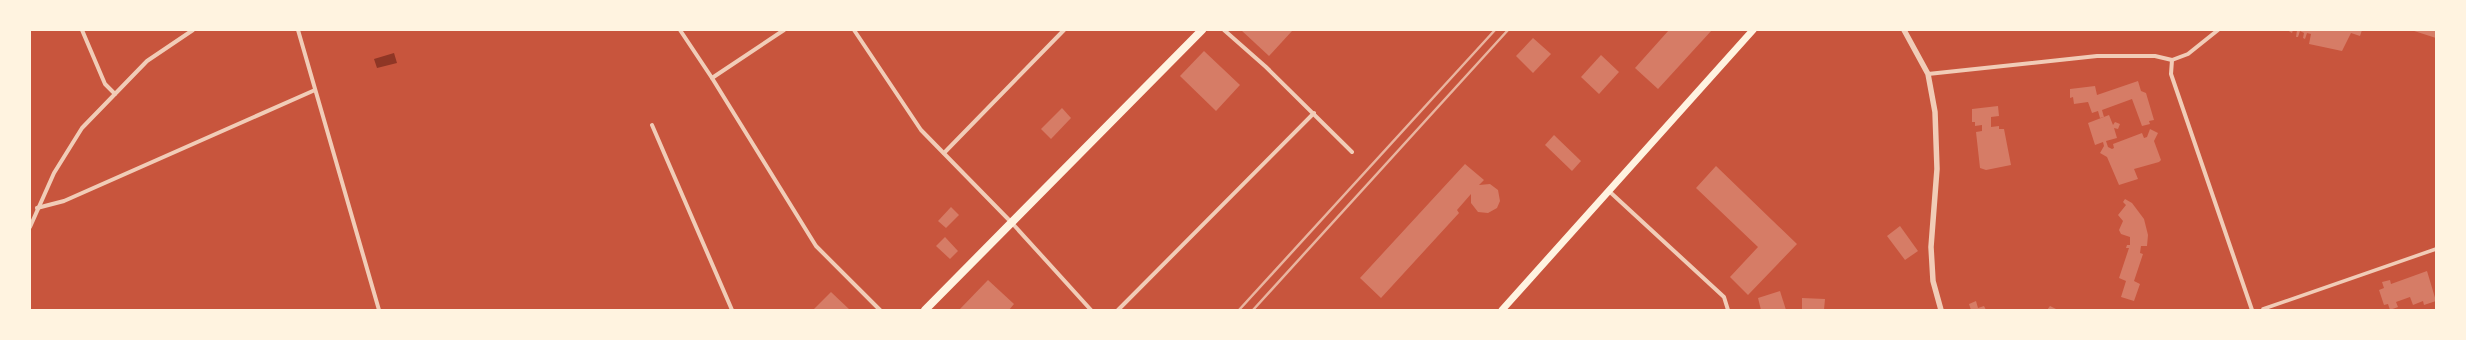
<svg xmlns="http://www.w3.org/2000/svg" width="2466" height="340" viewBox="0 0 2466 340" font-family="'Source Sans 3',sans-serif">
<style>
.water{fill:#8f3625}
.building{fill:#d67c66}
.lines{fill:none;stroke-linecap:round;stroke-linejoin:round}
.pedestrian{stroke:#f1ccb7;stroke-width:3.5}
.minor{stroke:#f1ccb7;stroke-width:4}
.tertiary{stroke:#f1ccb7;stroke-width:5.5}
.primary{stroke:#fff3e0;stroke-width:7}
.trunk{stroke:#fff3e0;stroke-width:8}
.rail{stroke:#e9b49f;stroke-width:2.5}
</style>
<rect width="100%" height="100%" fill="#c8553d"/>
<path class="water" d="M394 53 397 63 377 68 374 59Z"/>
<g class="building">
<path d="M1241 30H1291L1292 31 1269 56Z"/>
<path d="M1669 30H1712L1658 89 1635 68Z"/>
<path d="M2287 30H2293L2292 33Z"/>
<path d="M2297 30H2362L2360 36 2351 33 2342 51 2309 44 2311 34 2307 33 2305 39 2303 38 2304 33 2300 31 2298 37H2296Z"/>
<path d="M2411 30H2436V38Z"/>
<path d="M1533 38 1551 54 1533 73 1516 56Z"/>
<path d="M1204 51 1240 85 1216 111 1180 76Z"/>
<path d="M1601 55 1619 72 1599 94 1581 77Z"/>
<path d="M2138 81 2141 91 2146 93 2154 120 2149 121 2150 124 2142 126 2132 99 2102 110 2104 117 2100 118 2098 111 2092 113 2088 102 2074 104 2073 97 2070 98V89L2095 86 2097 95Z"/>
<path d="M1998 106 1999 116 1991 117V127L1999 126V129H2004L2011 165 1986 170 1980 168 1976 132 1982 131V125L1975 126V122H1972V109Z"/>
<path d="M1062 108 1071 118 1051 139 1041 129Z"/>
<path d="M2109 115 2113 125 2115 122 2120 124 2118 129 2114 128 2117 138 2106 141 2108 147 2112 149 2114 148 2113 144 2142 133 2144 138 2147 137 2150 129 2158 133 2154 141 2161 160 2159 162 2134 169 2138 179 2119 185 2107 157 2100 153 2104 146 2103 142 2095 145 2088 123Z"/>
<path d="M1554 135 1581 161 1572 171 1545 145Z"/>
<path d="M1465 164 1484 180 1479 185 1490 184 1498 190 1500 201 1497 208 1488 213 1478 212 1471 203V194L1457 210 1459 213 1381 298 1360 278Z"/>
<path d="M1716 166 1797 244 1748 295 1730 277 1758 247 1696 188Z"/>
<path d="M2125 199 2132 203 2144 219 2148 235 2147 246H2141L2140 253 2143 254 2134 281 2140 284 2134 301 2121 297 2126 281 2119 278 2129 248H2126L2127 245H2130V237L2121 234 2119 230 2123 221 2118 215 2126 205 2123 202Z"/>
<path d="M951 207 959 215 946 228 938 221Z"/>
<path d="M1900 226 1918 251 1905 260 1887 236Z"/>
<path d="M945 237 958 251 950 259 936 246Z"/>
<path d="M2427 271 2436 301 2424 305 2423 301 2413 305 2410 297 2396 302 2398 307 2390 310 2388 304 2384 305 2379 290 2384 288 2382 282 2390 280 2391 284Z"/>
<path d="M988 280 1014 304 1009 310H959Z"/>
<path d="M1780 291 1786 310H1761L1758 298Z"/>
<path d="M831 292 850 310H813Z"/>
<path d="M1802 298 1825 299 1824 310H1802Z"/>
<path d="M1976 301 1978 308 1984 306 1986 310H1971L1969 304Z"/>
<path d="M2050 306 2058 310H2047Z"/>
</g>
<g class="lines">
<path class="pedestrian" d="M2263 309 2436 249"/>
<g class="minor">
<path d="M82 30 105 84 115 94"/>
<path d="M298 30 379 310"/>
<path d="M680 30 712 78 816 246 880 310"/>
<path d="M854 30 921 130 1012 223 1091 310"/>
<path d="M1224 30 1266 67 1352 152"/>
<path d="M2218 30 2188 54 2172 60 2171 74 2252 310"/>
<path d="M1928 74 2097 56H2155L2172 60"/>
<path d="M712 78 784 30"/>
<path d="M652 125 732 310"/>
<path d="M944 153 1064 30"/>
<path d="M1610 192 1724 297 1728 310"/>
<path d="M37 208 64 201 315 90"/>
<path d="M30 227 54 173 82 128 147 61 193 30"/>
<path d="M1118 310 1314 113"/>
</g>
<path class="tertiary" d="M1904 30 1928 74 1935 112 1937 169 1931 247 1933 281 1941 310"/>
<path class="primary" d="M1502 310 1753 30"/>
<path class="trunk" d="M925 310 1202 30"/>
<g class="rail">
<path d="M1239 310 1495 30"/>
<path d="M1253 310 1508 30"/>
</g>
</g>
<rect width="2466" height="340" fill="none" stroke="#fff3e0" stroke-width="62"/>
</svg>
